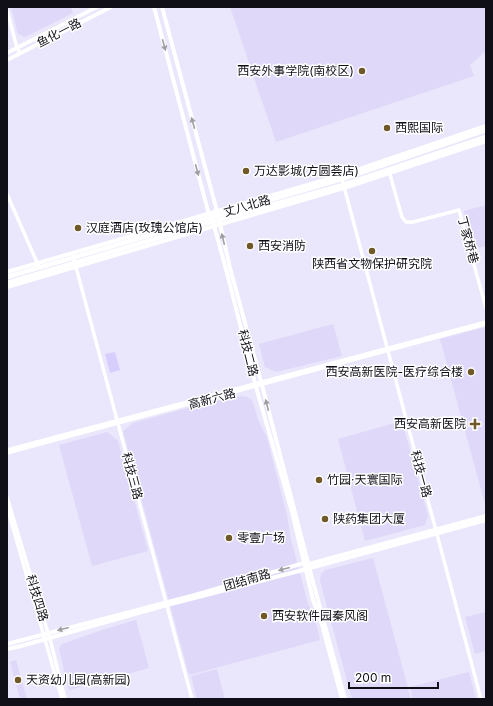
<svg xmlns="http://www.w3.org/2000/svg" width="493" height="706" viewBox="0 0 493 706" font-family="Inter,'Noto Sans SC',sans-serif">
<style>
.built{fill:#dfd8f9}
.green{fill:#d8cefd}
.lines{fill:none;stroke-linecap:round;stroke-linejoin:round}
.tertiary{stroke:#fff;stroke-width:3.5}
.secondary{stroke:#fff;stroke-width:4}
.primary{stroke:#fff;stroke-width:4.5}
.oneway{fill:#9f9fa2}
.poi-dot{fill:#6f5929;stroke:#fff;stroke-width:1.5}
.labels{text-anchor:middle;stroke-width:3;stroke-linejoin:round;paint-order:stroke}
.street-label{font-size:12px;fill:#100e17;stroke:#fff}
.poi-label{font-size:12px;fill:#100e17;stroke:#fff;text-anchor:start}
</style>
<rect width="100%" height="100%" fill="#eae6fb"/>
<g class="built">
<path d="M11 7H71L73 13 25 37 18 34Z"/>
<path d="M230 7H486V51L470 65 474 76 276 142Z"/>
<path d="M486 205V246L474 249 464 211Z"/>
<path d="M333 324 342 356 276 372 265 367 259 344Z"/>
<path d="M486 327V508L440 339Z"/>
<path d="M241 396 247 397 252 400 259 422 267 438 287 515 291 540 308 604 315 618 320 640 189 675 123 431 133 423 206 403Z"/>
<path d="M402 421 428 516 425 525 365 541 338 439Z"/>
<path d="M107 432 118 441 148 551 92 566 59 445Z"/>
<path d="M373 558 411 699H352L320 581 321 574 325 570Z"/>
<path d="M486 612V651L475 654 465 617Z"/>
<path d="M136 620 149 668 69 690 64 673 63 665 59 649 62 644 105 629Z"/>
<path d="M16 660 27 699H20L10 662Z"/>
<path d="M217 669 225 699H197L191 676Z"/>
<path d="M469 672 476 699H413L410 687Z"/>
</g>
<path class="green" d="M115 352 120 370 110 373 105 354Z"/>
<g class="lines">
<g class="tertiary">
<path d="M7 10 17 48 20 53"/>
<path d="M389 171 402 217 406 222H413L459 210 486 308"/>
<path d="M342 179 481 699"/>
<path d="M7 194 39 267"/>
<path d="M73 256 192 699"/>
<path d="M7 450 486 322"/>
<path d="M7 453 486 324"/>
<path d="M7 497 51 643 65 699"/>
<path d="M7 507 62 699"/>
</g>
<g class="secondary">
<path d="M154 7 208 211 213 222 227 273 256 387 292 512 313 600 321 621 342 699"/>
<path d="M162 7 218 215 230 268 262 385 313 582 345 699"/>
<path d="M7 53 97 7"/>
<path d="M7 60 111 7"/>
<path d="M7 272 342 175 486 126"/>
<path d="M7 287 344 188 486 141"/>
<path d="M7 644 195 595 304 563 309 564 486 516"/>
<path d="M7 649 21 646 167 605 299 571 486 520"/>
</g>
<g class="primary">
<path d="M7 277 342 179 486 130"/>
<path d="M7 283 218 220 343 185 486 137"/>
</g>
</g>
<defs><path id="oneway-solid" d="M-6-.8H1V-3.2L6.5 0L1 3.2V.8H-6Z"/></defs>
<g class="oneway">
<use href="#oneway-solid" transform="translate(164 45) rotate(75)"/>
<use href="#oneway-solid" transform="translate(193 123) rotate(-105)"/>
<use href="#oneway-solid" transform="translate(197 170) rotate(75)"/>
<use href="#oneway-solid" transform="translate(223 239) rotate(-104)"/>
<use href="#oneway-solid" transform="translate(267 405) rotate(-104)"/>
<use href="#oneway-solid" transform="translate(284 569) rotate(165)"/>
<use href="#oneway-solid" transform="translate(63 629) rotate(165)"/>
</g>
<g class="poi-dot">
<circle cx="362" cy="71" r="4"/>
<circle cx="387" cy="128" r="4"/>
<circle cx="246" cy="171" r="4"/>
<circle cx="78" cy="228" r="4"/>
<circle cx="250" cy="246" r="4"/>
<circle cx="372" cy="251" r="4"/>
<circle cx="471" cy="372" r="4"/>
<path d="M473 418h4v4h4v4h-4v4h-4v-4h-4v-4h4z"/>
<circle cx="319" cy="480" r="4"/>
<circle cx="325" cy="519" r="4"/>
<circle cx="229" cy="538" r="4"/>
<circle cx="264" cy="616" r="4"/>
<circle cx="18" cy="680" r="4"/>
</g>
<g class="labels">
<g class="street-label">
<text transform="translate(59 33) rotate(-27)" y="4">鱼化一路</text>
<text transform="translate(247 206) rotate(-16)" y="4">丈八北路</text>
<text transform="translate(468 240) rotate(75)" y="4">丁家桥巷</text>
<text transform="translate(248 353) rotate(76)" y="4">科技二路</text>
<text transform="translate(212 399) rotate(-15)" y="4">高新六路</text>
<text transform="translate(421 474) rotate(75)" y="4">科技一路</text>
<text transform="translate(132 476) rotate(75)" y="4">科技三路</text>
<text transform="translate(247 580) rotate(-16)" y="4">团结南路</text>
<text transform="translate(37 598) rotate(73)" y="4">科技四路</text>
</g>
<g class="poi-label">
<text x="354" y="75" text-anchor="end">西安外事学院(南校区)</text>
<text x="395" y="132">西熙国际</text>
<text x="254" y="175">万达影城(方圆荟店)</text>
<text x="86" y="232">汉庭酒店(玫瑰公馆店)</text>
<text x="258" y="250">西安消防</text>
<text x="372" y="268" text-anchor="middle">陕西省文物保护研究院</text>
<text x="463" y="376" text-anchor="end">西安高新医院-医疗综合楼</text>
<text x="466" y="428" text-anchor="end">西安高新医院</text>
<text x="327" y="484">竹园·天寰国际</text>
<text x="333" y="523">陕药集团大厦</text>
<text x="237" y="542">零壹广场</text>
<text x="272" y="620">西安软件园秦风阁</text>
<text x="26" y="684">天资幼儿园(高新园)</text>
</g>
</g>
<rect width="493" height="706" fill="none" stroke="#100e17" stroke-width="16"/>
<path d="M349 682v6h89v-6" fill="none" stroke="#100e17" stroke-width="2"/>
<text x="355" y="682" font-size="12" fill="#100e17" stroke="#ffffff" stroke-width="3" paint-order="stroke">200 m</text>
</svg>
